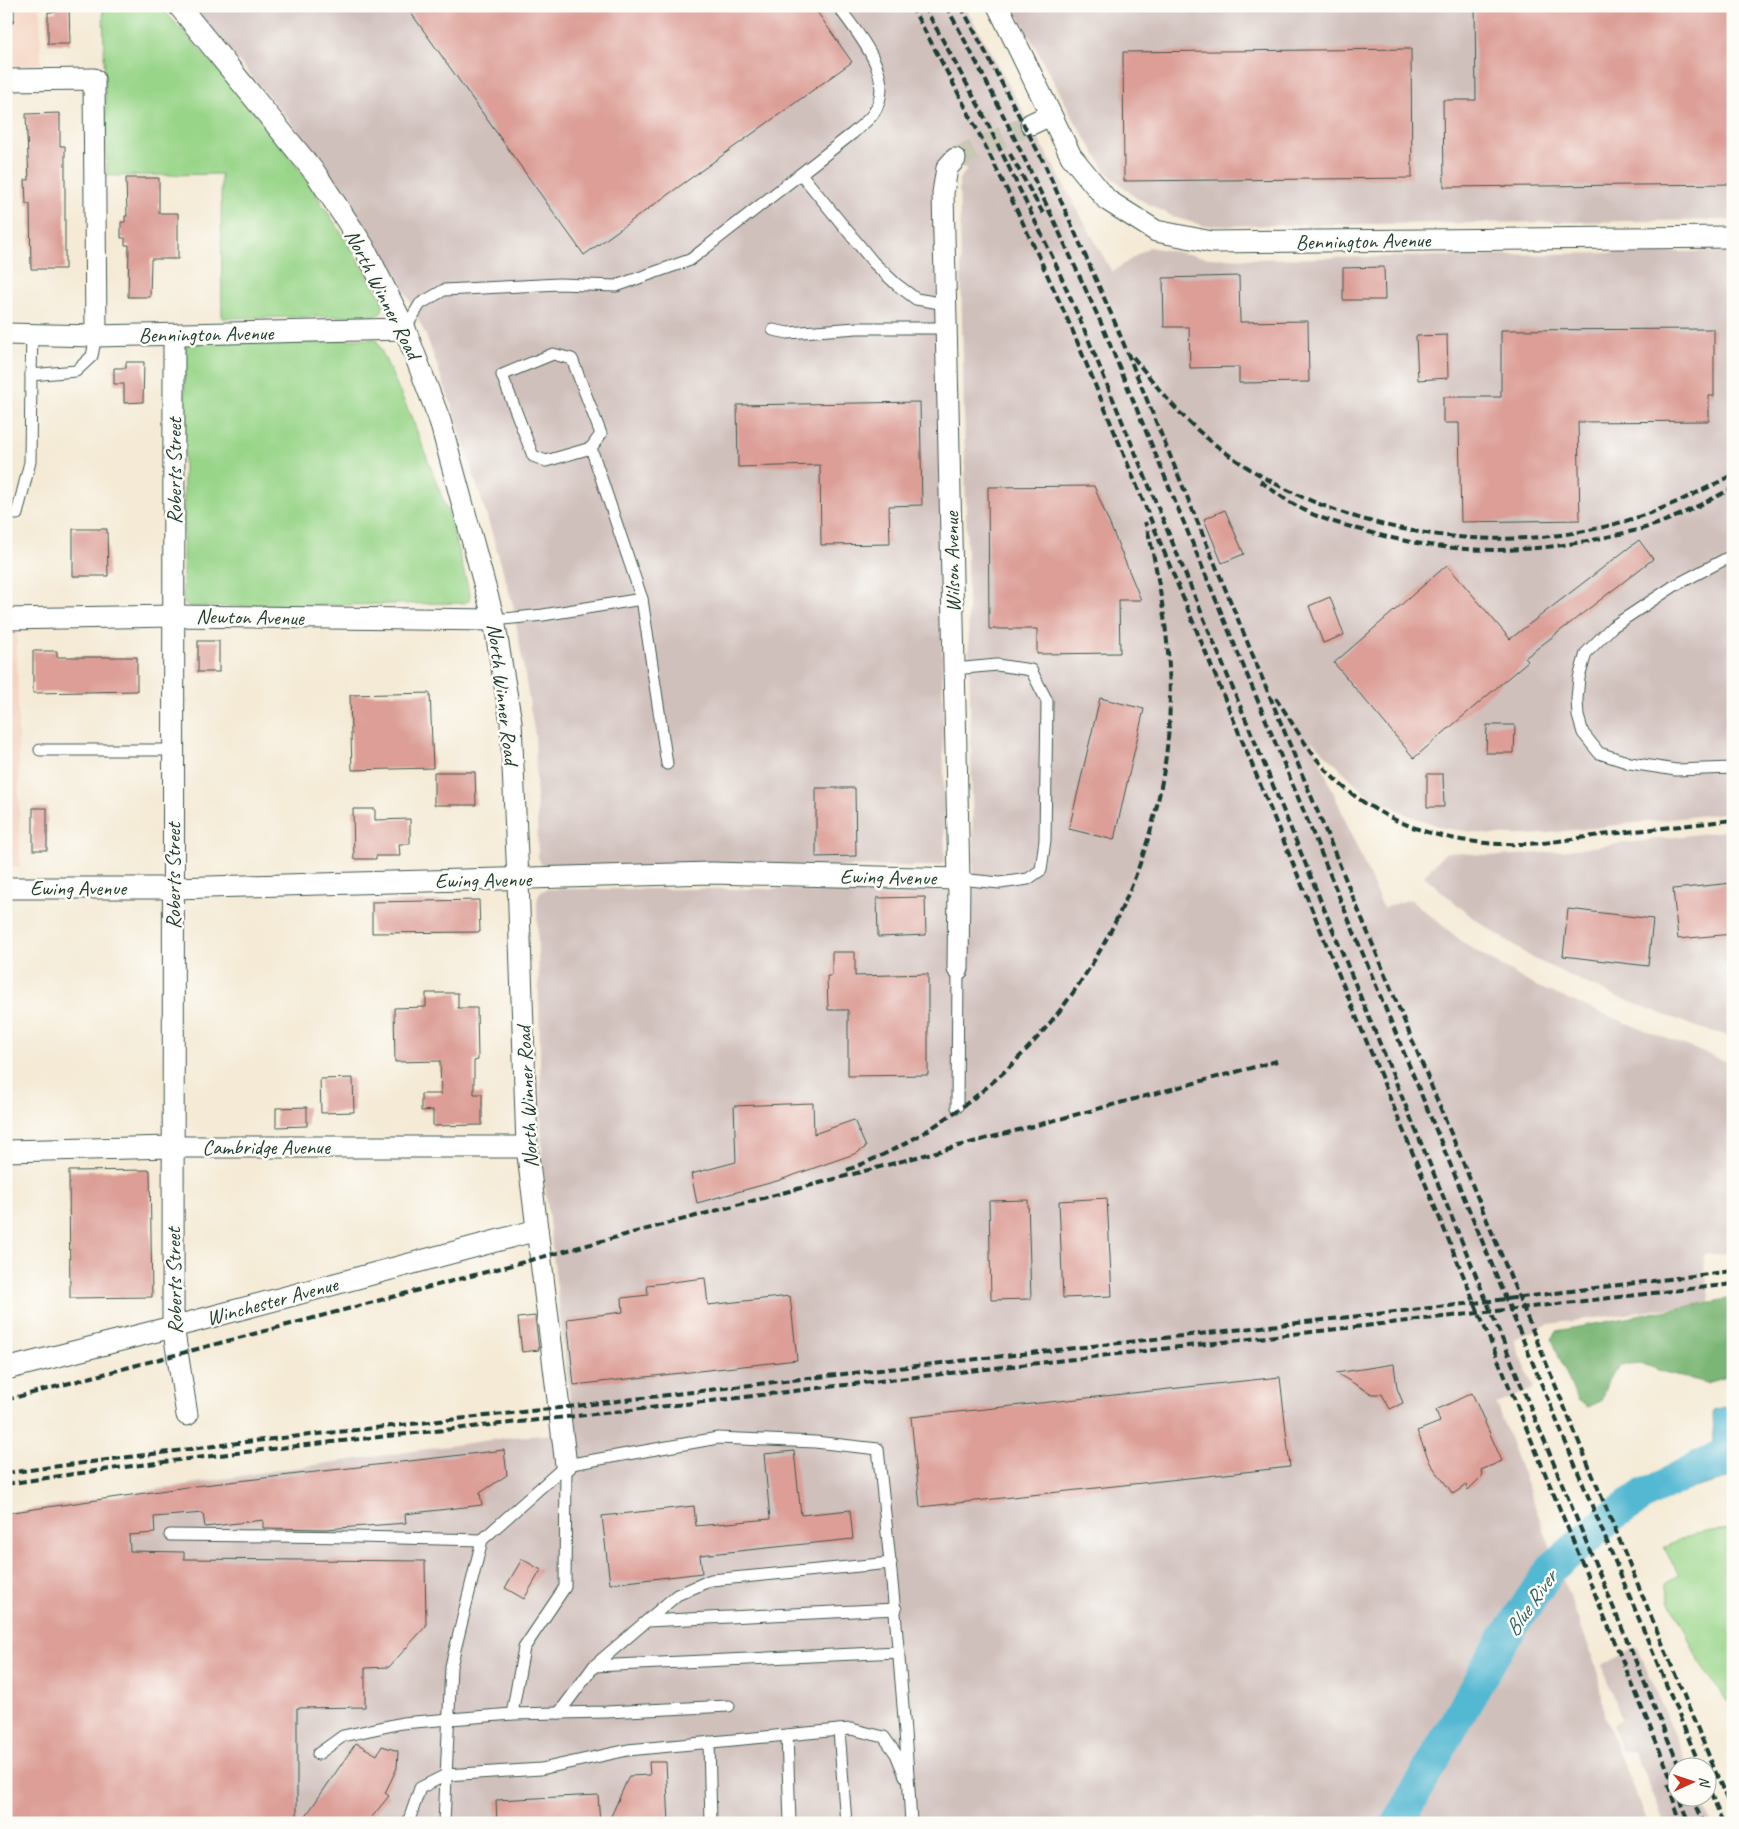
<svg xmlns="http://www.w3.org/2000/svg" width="1739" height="1829" viewBox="0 0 1739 1829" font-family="Caveat,sans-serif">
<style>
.built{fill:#f4d3c0}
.industrial{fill:#d0c0bc}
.green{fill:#99d589;stroke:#5c895e}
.forest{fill:#7ab675;stroke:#4c7a54}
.water{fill:#53b8d2;stroke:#397a83}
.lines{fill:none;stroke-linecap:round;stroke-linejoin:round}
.river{stroke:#53b8d2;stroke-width:32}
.building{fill:#dc9e96}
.minor-tunnel{stroke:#c9c7b5;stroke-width:21;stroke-dasharray:21 11;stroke-linecap:butt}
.service-casing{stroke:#3f574c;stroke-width:13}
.minor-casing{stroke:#3f574c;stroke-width:23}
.service{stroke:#fff;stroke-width:11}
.minor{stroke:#fff;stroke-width:21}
.rail{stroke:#1f3d34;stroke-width:4;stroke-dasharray:8 4;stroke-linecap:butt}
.labels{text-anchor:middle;stroke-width:5;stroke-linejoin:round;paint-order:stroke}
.street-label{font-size:21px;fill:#1f3d34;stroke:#fdfcf7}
.water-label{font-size:22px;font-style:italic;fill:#2f6263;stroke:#fdfcf7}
</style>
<rect width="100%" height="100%" fill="#fdfcf7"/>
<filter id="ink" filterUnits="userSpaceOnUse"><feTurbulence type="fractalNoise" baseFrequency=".02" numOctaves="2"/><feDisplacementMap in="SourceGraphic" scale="10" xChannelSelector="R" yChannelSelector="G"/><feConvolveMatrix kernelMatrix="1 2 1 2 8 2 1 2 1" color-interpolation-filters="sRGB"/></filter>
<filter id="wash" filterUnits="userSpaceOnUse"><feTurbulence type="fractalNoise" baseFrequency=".0096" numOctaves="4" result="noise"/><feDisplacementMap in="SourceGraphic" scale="20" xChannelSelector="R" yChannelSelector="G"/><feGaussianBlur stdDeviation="1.12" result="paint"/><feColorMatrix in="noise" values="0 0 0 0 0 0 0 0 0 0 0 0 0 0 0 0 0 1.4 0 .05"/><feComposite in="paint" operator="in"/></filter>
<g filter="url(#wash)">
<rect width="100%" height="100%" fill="#f4ead5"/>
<g class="built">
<path d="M6 6H40L41 66 6 67Z"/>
<path d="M17 631 20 868H6V632Z"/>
</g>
<g class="industrial">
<path d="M192 6H965L1112 272 1149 247 1209 258 1258 259 1733 251V812L1530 835H1492L1444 828 1408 815 1365 793 1311 740 1383 908 1410 899 1469 947 1533 985 1624 1022 1733 1064V1253L1703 1255 1710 1303 1549 1324 1514 1339 1534 1389 1496 1404 1599 1674 1604 1715 1648 1823H6V1513L266 1472 511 1437 578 1433 569 1392 542 1160 537 904 538 896 542 891 548 889H974L959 179 967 170 944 159 936 181 945 861 940 865 934 866 549 868 542 866 538 857 535 736 513 605 488 520 450 401 427 338 401 283 370 233 297 130Z"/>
<path d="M1013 6H1733V220L1205 226 1176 218 1135 197 1107 173 1075 121Z"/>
<path d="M1733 830V1037L1702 1029 1612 995 1534 959 1473 918 1424 876 1446 852 1499 856 1543 853Z"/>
<path d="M1637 1647 1688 1766H1676V1796L1701 1797 1713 1823H1664L1634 1750 1622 1751 1612 1726 1622 1719 1602 1665Z"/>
</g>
<g class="green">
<path d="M103 6H160C208 59 259 113 300 171 329 213 356 256 382 299L383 307 381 313 374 316 222 318 221 174 107 176Z"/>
<path d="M376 339 413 421 448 513 470 595 469 601 464 603 190 607 185 604 183 599 185 342Z"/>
<path d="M1733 1529V1709L1699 1662 1682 1624 1670 1603 1666 1583 1679 1575 1664 1548C1690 1533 1704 1531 1733 1529Z"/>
</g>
<path class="forest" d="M1733 1298V1375L1707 1383 1661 1371 1641 1363 1620 1365 1608 1380 1601 1401 1588 1407 1577 1400 1552 1339 1557 1331Z"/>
<path class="water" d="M1733 1405V1477L1644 1502 1643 1496 1636 1488 1714 1442 1713 1410Z"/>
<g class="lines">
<path class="river" d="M1398 1823 1494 1654 1551 1569 1614 1515 1643 1496 1704 1464 1733 1451"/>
</g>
<g id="blocks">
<g class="building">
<path d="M56 6H69L70 44H48V12H56Z"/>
<path d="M406 6H813L852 62 584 255Z"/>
<path d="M1475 6H1733V184L1444 187 1443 100H1476Z"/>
<path d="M1411 49 1412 178 1124 181 1123 52Z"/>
<path d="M60 113V146H65V269H31L30 204H26L25 180H29L26 114Z"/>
<path d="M126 178H159V213H178V259H151L150 297H128L129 245H125V238H121V222H125V216H127Z"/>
<path d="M1384 267 1385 300H1343V268Z"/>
<path d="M1239 276 1240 322 1308 321 1309 382 1239 383V367L1190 368 1189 327H1164L1163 278Z"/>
<path d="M1714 329V396H1709V421L1578 422 1580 520 1461 522 1459 423H1443V397H1501V330Z"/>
<path d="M1447 335 1448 378 1418 380 1416 336Z"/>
<path d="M126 362H144L143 402 124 403V384H114V368H126Z"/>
<path d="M920 402 922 505 889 506 890 544 821 545 820 465 738 467 737 405Z"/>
<path d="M1094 486 1141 600H1119L1120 653 1037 654V629H989L988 487Z"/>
<path d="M1225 510 1244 554 1222 563 1204 519Z"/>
<path d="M73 529H107L108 576H73Z"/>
<path d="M1639 540 1653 559 1525 658 1528 661 1414 758 1334 663 1447 565 1510 639Z"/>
<path d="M1330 597 1344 635 1323 643 1309 606Z"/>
<rect x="198" y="641" width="21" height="31"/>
<path d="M33 651H57V657H137V691L33 693Z"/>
<path d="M430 693 433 768 352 770 350 695Z"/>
<path d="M1100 698 1144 709 1114 840 1069 829Z"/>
<path d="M1487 725H1515L1514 753H1486Z"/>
<path d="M434 772H475L476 805H434Z"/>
<path d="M1427 774H1443L1444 807H1427Z"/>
<path d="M816 788H855L856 856 816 857Z"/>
<rect x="33" y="808" width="14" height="42"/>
<path d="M353 809H375V820L410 819V844H399L400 856H376V859H354Z"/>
<path d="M1733 883V934L1678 939 1673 889Z"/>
<path d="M925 897 926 935 878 937 877 898Z"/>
<path d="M479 900 480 932 372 933V902Z"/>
<path d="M1568 909 1653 919 1648 966 1563 956Z"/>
<path d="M832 952H855V976L928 974V1075L848 1076V1010H828L827 976H832Z"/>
<path d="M426 993H458V1008H477L478 1060 474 1061V1094H482V1125L433 1126V1110L421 1111V1094H441L440 1061 395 1062 394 1008 426 1007Z"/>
<path d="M353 1078 354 1112 321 1113 320 1079Z"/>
<path d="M813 1103 814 1134 854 1120 866 1147 857 1153 777 1181 697 1203 691 1174 736 1162 734 1106Z"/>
<path d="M307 1107V1126L276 1127V1108Z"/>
<path d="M150 1170 152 1297 70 1298 69 1171Z"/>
<path d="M1107 1198 1112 1296 1063 1298 1059 1201Z"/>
<path d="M1028 1200 1031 1299 991 1300 989 1201Z"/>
<path d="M705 1278 708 1305 790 1296 797 1360 574 1385 567 1319 623 1312 622 1298 648 1295 647 1285Z"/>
<path d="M535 1316 539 1350 522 1352 518 1318Z"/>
<path d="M1394 1364 1397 1388 1403 1403 1390 1409 1382 1394H1372L1336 1373Z"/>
<path d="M1280 1377 1290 1467 920 1507 911 1417Z"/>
<path d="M1472 1393 1502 1461 1481 1470 1483 1475 1468 1490 1466 1485 1453 1494 1430 1463 1417 1431 1440 1422 1436 1410Z"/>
<path d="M504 1450 507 1475 480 1493 482 1505 405 1514 406 1523 326 1529 263 1528V1520L205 1527 203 1513 154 1517 155 1533 129 1535 130 1551 184 1552V1559L425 1561 426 1626 389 1667 365 1668V1707L297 1708V1823H6V1513L187 1487Z"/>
<path d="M794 1451 801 1515 850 1510 853 1539 700 1555 702 1573 610 1584 602 1516 694 1506 696 1526 770 1519 764 1454Z"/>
<path d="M522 1559 541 1570 524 1599 505 1588Z"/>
<path d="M356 1743 377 1755 382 1746 398 1751 397 1768 385 1793 389 1796 367 1823H301Z"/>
<path d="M649 1762H666L669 1823H608L629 1776 650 1775Z"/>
<path d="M598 1795 600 1823H497L496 1800Z"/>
</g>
</g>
</g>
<g filter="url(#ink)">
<use href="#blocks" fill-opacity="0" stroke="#3f574c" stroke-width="1"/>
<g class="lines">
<path class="minor-tunnel" d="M955 159 1031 124"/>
<g class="service-casing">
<g id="service">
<path d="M6 22 8 18V6"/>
<path d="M801 174 873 262 896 284 916 299 946 304"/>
<path d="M405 329 420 304 444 290 559 284 616 286 690 260 853 133C859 127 868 121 873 114 898 77 858 35 838 6"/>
<path d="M773 330 788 333 857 328H946"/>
<path d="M32 335 31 375 76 371 92 356 96 336"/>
<path d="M591 448 546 461 533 456 502 375 553 354 572 359 601 434 591 448 642 599"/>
<path d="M6 514H17L30 462 31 375"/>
<path d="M1733 555 1674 586 1612 627 1586 653 1579 678 1577 699 1578 716 1583 733 1599 753 1630 763 1676 770 1733 768"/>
<path d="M494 620 543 615 642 599 667 764"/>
<path d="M954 669 997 665 1031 670 1047 701 1045 840 1041 870 1028 879 1000 883 959 879"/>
<path d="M40 750H173"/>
<path d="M957 1107 958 969"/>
<path d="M170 1535 357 1537 482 1540"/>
<path d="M647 1621 896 1609"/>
<path d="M594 1666 899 1652"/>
<path d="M559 1713 594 1666 677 1595 711 1580 891 1563"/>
<path d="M512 1714 524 1648 565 1587 566 1465"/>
<path d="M839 1730 846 1823"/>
<path d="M787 1735 790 1823"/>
<path d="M709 1742 711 1823"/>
<path d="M318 1754 343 1736 402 1723 512 1714 606 1712 729 1706"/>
<path d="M408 1823 420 1788 446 1775 541 1769 628 1750 839 1730 851 1729 884 1737 896 1754 905 1776"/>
<path d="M444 1823 451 1666 482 1540 566 1465 718 1438 815 1442 878 1449C892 1574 904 1698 911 1823"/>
</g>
</g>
<g class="minor-casing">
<g id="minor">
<path d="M179 6 316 174 364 247 405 329 440 421 494 620 511 722 518 880 527 1147 566 1465"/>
<path d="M998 6 1071 156 1107 200 1156 231 1212 242 1733 237"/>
<path d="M6 80 94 79 96 336"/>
<path d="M1031 124 1050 115"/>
<path d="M955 159 947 168 943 193 959 879 958 969"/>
<path d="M6 334 96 336 405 329"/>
<path d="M174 335 173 1326 187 1415"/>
<path d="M6 619 173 616 494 620"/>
<path d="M6 888H173L711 873 959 879"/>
<path d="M6 1151 172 1147H527"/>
<path d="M6 1369 196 1321 537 1230"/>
</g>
</g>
<use href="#service" class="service"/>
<use href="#minor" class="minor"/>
<g class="rail">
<path d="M911 6C971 113 1024 222 1074 334L1676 1790"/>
<path d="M924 6 981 110 1052 256 1084 329 1679 1766"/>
<path d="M946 6C1003 109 1052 216 1101 323L1700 1766"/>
<path d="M961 6 1044 163 1113 318 1733 1814"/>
<path d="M1010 154 1044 215"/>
<path d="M1133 357C1151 379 1169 403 1190 423 1302 528 1483 565 1629 520 1665 509 1699 492 1733 475"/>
<path d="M1260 481C1275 492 1291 504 1308 512 1324 520 1341 524 1358 529 1441 554 1518 556 1602 538 1619 534 1637 531 1654 525 1681 516 1707 501 1733 488"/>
<path d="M1276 698C1295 727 1313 760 1339 783 1389 828 1456 846 1522 844 1548 844 1575 838 1601 835 1645 830 1689 825 1733 820"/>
<path d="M847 1170C1024 1103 1145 934 1167 748 1173 696 1169 643 1160 591 1156 568 1152 544 1145 522"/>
<path d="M6 1400 1277 1061"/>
<path d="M6 1473 245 1442 559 1408 809 1378 1474 1303 1733 1271"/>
<path d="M6 1484C273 1443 542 1423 810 1389L1733 1284"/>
<path d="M1706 1782 1723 1823"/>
<path d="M1668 1784 1681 1823"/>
<path d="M1692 1796 1704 1823"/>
<path d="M1680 1799 1690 1823"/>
</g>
</g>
</g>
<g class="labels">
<g class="street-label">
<text transform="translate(1363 241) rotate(-1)" y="7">Bennington Avenue</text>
<text transform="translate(383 294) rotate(63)" y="7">North Winner Road</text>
<text transform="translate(206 334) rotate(-1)" y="7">Bennington Avenue</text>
<text transform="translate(174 471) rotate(-90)" y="7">Roberts Street</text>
<text transform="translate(952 562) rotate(-91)" y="7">Wilson Avenue</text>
<text transform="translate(250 617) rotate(1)" y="7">Newton Avenue</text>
<text transform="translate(503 694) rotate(83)" y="7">North Winner Road</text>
<text transform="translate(173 876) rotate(-90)" y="7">Roberts Street</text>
<text transform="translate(888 877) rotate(1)" y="7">Ewing Avenue</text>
<text transform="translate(483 880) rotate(-1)" y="7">Ewing Avenue</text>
<text x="78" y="895">Ewing Avenue</text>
<text transform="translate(527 1097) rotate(-93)" y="7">North Winner Road</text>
<text x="266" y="1154">Cambridge Avenue</text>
<text transform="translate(174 1281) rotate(-91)" y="7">Roberts Street</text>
<text transform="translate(272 1301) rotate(-15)" y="7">Winchester Avenue</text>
</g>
<g class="water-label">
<text transform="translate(1530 1603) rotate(-55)" y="8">Blue River</text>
</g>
</g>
<rect width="1739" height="1829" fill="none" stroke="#fdfcf7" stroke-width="25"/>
<g transform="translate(1692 1782) rotate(87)"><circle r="24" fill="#fdfcf7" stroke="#a4b0a9"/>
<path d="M0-4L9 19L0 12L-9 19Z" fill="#c8321e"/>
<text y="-8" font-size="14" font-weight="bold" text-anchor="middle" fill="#1f3d34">N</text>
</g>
</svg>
